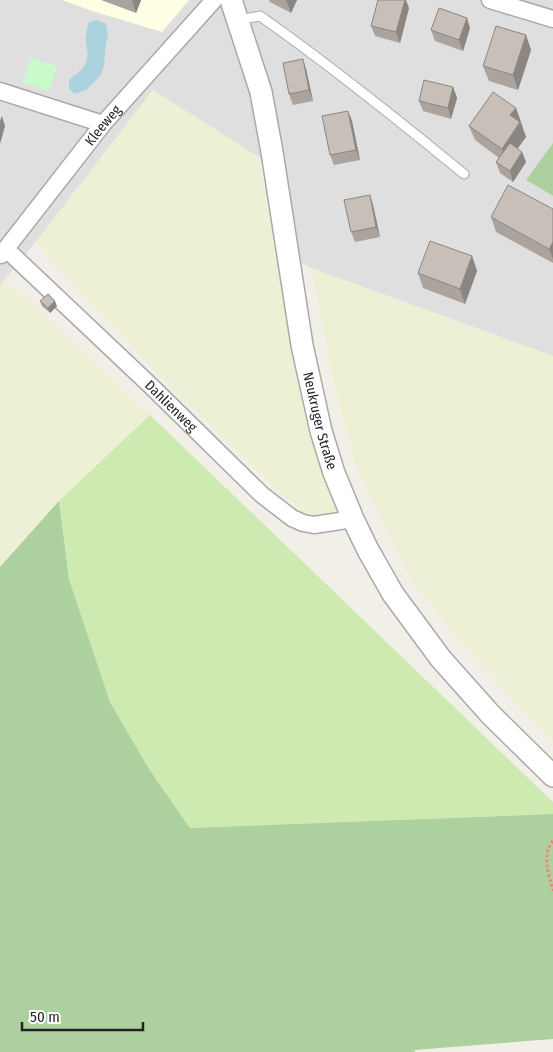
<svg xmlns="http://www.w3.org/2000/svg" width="553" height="1052" viewBox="0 0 553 1052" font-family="'Fira Sans Condensed',sans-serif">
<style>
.residential{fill:#e0dfdf}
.education{fill:#ffffe5}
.farmland{fill:#eef0d5}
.grass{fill:#cdebb0}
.forest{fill:#add19e}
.park{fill:#c8facc}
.water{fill:#aad3df}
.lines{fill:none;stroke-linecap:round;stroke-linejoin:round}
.service-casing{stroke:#a9a9a9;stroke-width:11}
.minor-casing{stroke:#a9a9a9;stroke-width:19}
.tertiary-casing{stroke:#a9a9a9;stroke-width:24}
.path{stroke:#fa8072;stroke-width:3;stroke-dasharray:2.5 2.5;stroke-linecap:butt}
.service{stroke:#fff;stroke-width:9}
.minor{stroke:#fff;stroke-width:16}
.tertiary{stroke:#fff;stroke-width:21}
.wall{fill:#aba49e}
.shaded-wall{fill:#8b8681}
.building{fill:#c7bfb8;stroke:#8b8681}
.labels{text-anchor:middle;stroke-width:4;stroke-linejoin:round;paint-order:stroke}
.street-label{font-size:14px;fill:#222;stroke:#fff}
</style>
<rect width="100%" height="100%" fill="#f2efe9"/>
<path class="residential" d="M0 0H553V143L526 180 553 196V356L311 268 277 250 153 90 35 243 0 285Z"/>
<path class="education" d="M62 0H189L162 32 89 10Z"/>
<g class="farmland">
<path d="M153 90 264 160 298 377 338 512 306 516 175 393 35 243Z"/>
<path d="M311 268 553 356V742L466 649 409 576 355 463 330 369Z"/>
<path d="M5 279 150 415 59 501 0 567V285Z"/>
</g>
<path class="grass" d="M150 415 553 802V814L190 828 149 769 110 702 69 579 59 501Z"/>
<g class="forest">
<path d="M553 143V196L526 180Z"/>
<path d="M59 501 69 579 110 702 149 769 190 828 553 814V1039L414 1050 416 1052H0V567Z"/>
</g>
<path class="park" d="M30 58 57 66 49 91 23 83Z"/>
<path class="water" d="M97 20 106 24 108 34 105 51 104 67 99 77 86 90 74 94 69 88V80C75 75 84 69 86 62 89 55 87 49 86 42 85 35 87 29 89 22Z"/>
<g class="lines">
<g class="service-casing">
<path id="service" d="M238 20 260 16C330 65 397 119 464 174"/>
</g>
<g class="minor-casing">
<g id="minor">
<path d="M490 0 553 19"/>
<path d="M0 91 103 124"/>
<path id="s1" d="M6 249 151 386 261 494 292 518 303 523 314 525 353 519"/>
<path id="s2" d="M1 255 103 124 214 0"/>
</g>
</g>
<g class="tertiary-casing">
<g id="tertiary">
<path id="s3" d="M231 0 261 92 272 152 302 345 321 431 334 473 353 519 368 550 393 594 441 659 491 715 553 776"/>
</g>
</g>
<path class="path" d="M553 841C541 857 549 874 553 891"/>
<use href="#service" class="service"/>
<use href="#minor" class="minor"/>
<use href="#tertiary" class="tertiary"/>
</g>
<g class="wall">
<path d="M101 0H141L136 13Z"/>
<path d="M269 0H297L291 13 270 2Z"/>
<path d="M409 8 400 43 375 36 371 26Z"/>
<path d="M470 28 463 51 435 41 431 30Z"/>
<path d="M526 35 531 50 518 90 489 81 483 66Z"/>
<path d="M306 69 313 101 293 105 289 94Z"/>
<path d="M453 87 457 98 451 119 423 111 419 101Z"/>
<path d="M516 108 526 137 517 149 522 152 526 162 513 182 500 173 496 162 499 158 475 140 469 126Z"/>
<path d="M348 111 352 121 360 160 334 165 330 155Z"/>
<path d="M370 195 373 205 380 237 355 242 351 232Z"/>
<path d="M553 209V263L496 232 491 217Z"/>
<path d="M472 256 477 271 465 304 423 288 418 273Z"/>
<path d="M40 301 57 306 50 313 42 306Z"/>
</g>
<g class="shaded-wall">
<path d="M132 0H141L136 13Z"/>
<path d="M286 0H297L291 13Z"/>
<path d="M405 0H406L409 8 400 43 396 32Z"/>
<path d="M467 18 470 28 463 51 459 40Z"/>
<path d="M526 35 531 50 518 90 513 75Z"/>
<path d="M303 59 306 69 313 101 309 90Z"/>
<path d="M453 87 457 98 451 119 448 108Z"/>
<path d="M516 108 526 137 507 163 502 149 510 115Z"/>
<path d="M348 111 352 121 360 160 356 150Z"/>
<path d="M2 116 5 126 0 144V121Z"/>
<path d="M522 152 526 162 513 182 510 171Z"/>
<path d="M370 195 373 205 380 237 376 227Z"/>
<path d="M553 242V259L549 249Z"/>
<path d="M472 256 477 271 465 304 460 289Z"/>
<path d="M55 301 57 306 50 313 48 308Z"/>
</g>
<g class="building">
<path d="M378 0H405L396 32 371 26Z"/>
<path d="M439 8 467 18 459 40 431 30Z"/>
<path d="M496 26 526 35 513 75 483 66Z"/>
<path d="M303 59 309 90 289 94 283 63Z"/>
<path d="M424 80 453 87 448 108 419 101Z"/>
<path d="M493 92 516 108 510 115 520 122 502 149 469 126Z"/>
<path d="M348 111 356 150 330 155 322 116Z"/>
<path d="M510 143 522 152 510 171 496 162Z"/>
<path d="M508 185 553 209V242L549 249 491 217Z"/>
<path d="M370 195 376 227 351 232 344 200Z"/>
<path d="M430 241 472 256 460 289 418 273Z"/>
<path d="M48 294 55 301 48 308 40 301Z"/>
</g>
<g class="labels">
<g class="street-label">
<text dy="5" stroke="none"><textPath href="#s2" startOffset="165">Kleeweg</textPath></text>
<text dy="5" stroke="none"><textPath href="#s1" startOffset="228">Dahlienweg</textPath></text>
<text dy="5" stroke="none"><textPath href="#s3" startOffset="431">Neukruger Straße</textPath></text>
</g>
</g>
<path d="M22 1022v8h121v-8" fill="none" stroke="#222222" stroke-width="2.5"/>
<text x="30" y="1022" font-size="15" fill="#222222" stroke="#ffffff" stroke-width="4" paint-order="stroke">50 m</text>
</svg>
